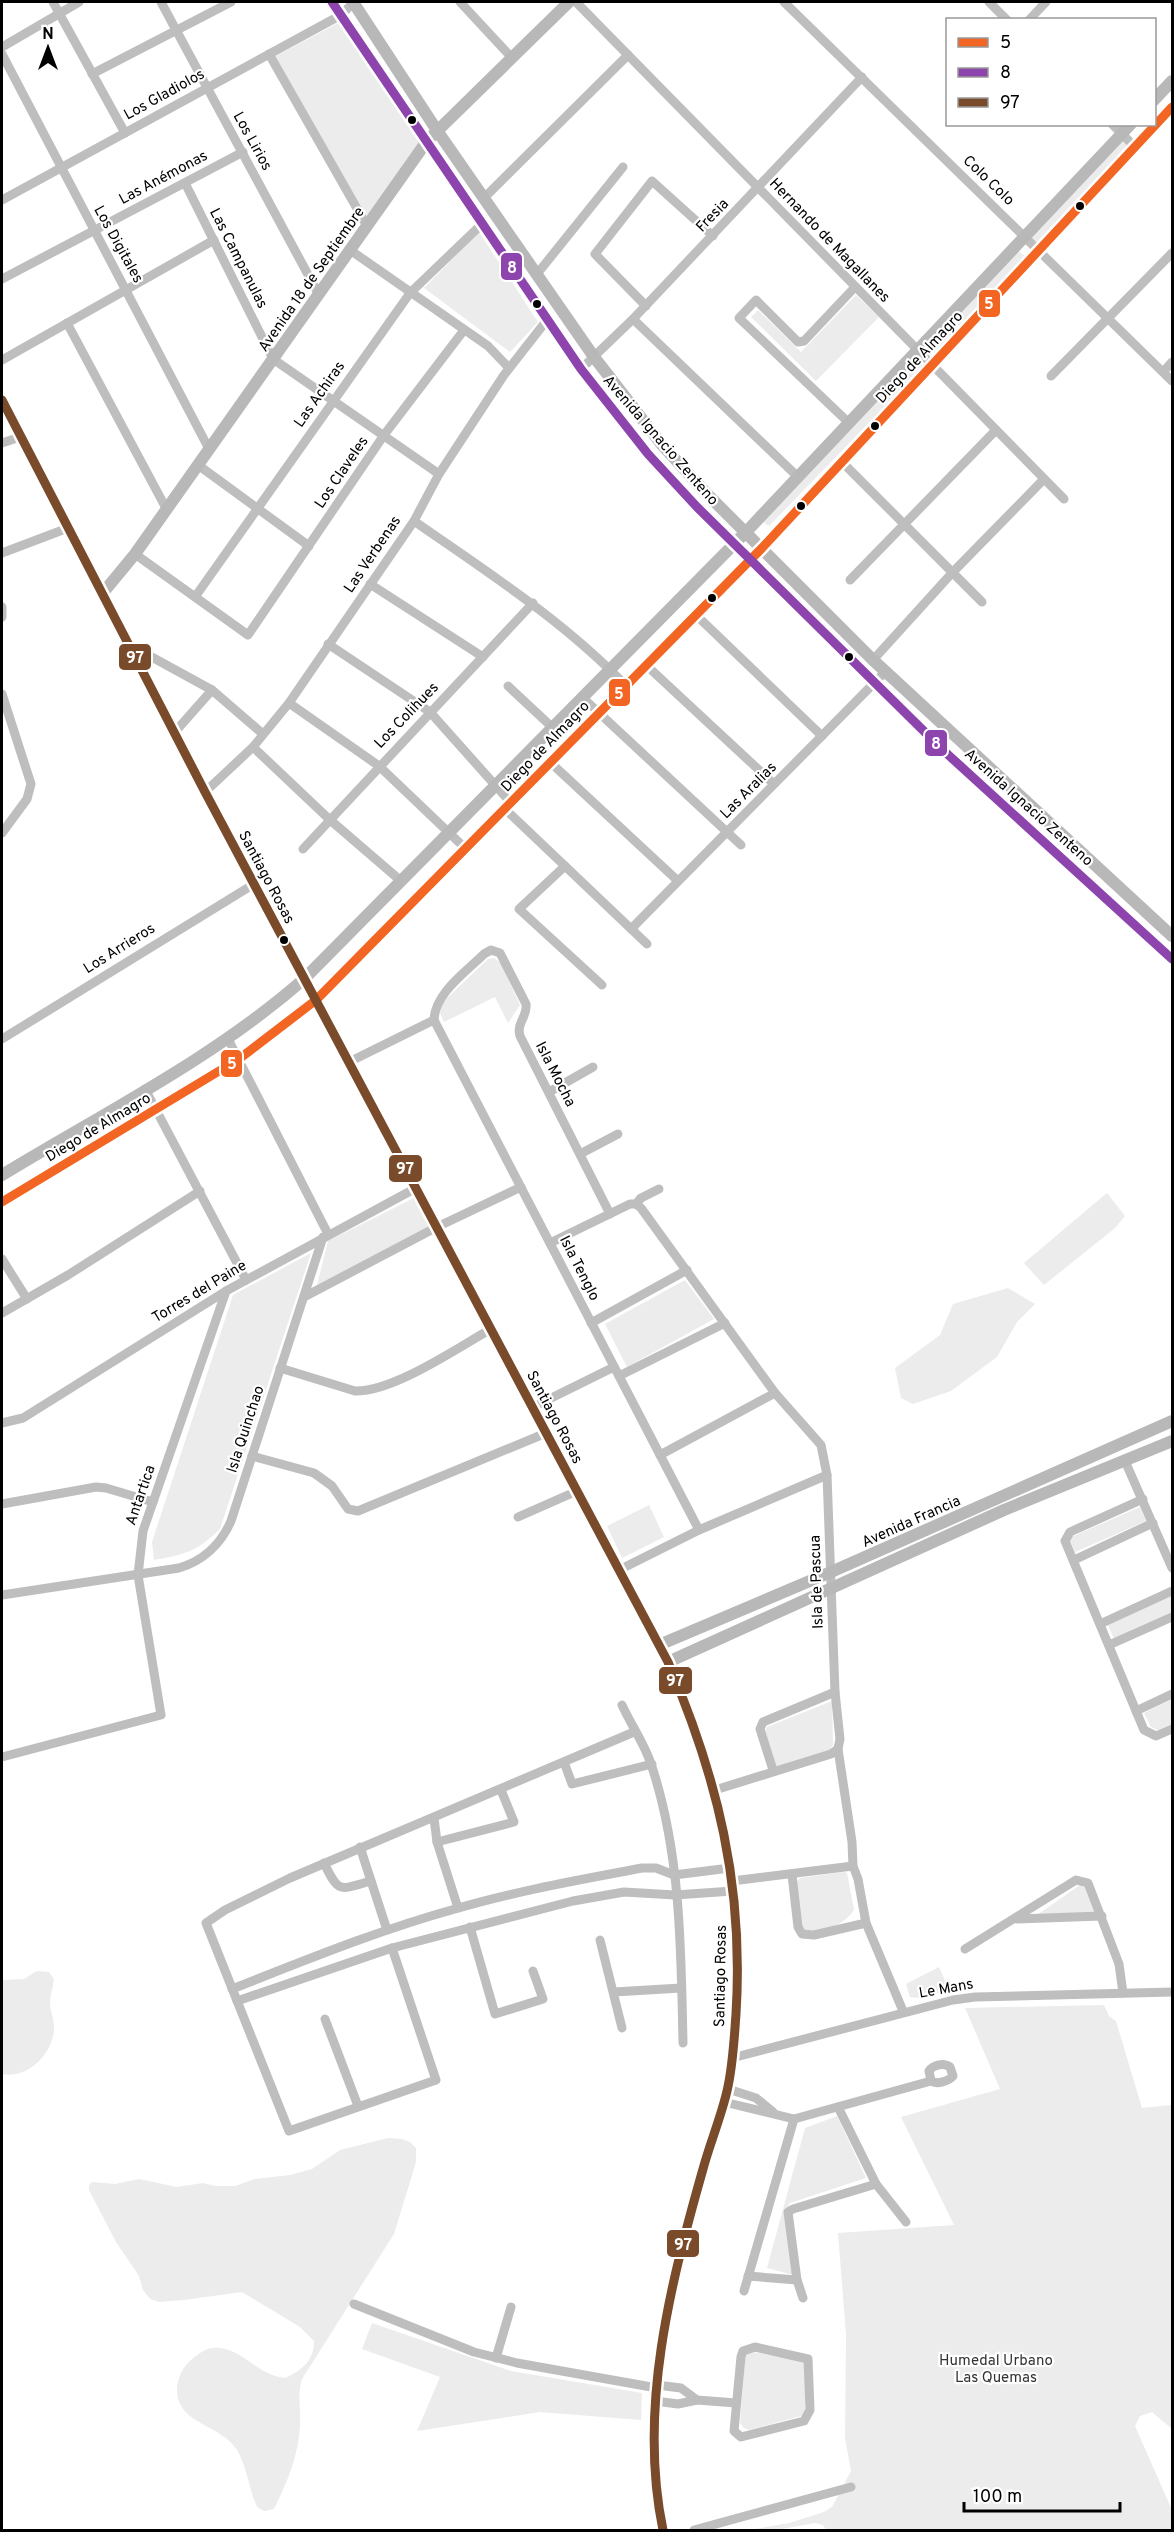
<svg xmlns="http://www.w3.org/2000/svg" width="1174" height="2532" viewBox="0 0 1174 2532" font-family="Overpass,sans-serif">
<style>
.green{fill:#ececec}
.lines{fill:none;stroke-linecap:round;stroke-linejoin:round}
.street{stroke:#bebebe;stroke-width:9}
.secondary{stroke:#b8b8b8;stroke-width:12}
.bus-1-casing{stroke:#fff;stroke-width:14}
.bus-2-casing{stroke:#fff;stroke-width:14}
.bus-3-casing{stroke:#fff;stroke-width:14}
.bus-1{stroke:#f26522;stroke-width:9}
.bus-2{stroke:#8e44ad;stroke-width:9}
.bus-3{stroke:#7a4b2a;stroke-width:9}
.bus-dot{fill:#000;stroke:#fff;stroke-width:2}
.labels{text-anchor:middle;stroke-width:4.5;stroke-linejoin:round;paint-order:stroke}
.street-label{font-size:15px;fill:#000;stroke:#fff}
.park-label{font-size:15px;fill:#333;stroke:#fff}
.line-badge{stroke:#fff;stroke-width:2}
.badge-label{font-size:16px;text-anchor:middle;font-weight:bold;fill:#fff}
</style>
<rect width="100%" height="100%" fill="#fff"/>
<g class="green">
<path d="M340 22 420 143 367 216 274 57Z"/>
<path d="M1122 141 1130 146 1037 244 1030 237Z"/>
<path d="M479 232 538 322 510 352 424 288Z"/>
<path d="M1017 250 1025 256 934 353 927 347Z"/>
<path d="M856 295 879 317 816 381 751 317 758 310 801 352Z"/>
<path d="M916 360 924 366 769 526 763 522Z"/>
<path d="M494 958 501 963 520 1005 508 1023 495 997 444 1022 440 1013 443 1002 488 959Z"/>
<path d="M1107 1193 1125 1216 1115 1228 1044 1285 1024 1263Z"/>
<path d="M420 1195 436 1226 317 1285 328 1241Z"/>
<path d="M311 1253 220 1529C196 1552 186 1554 154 1560L152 1542 233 1295Z"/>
<path d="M685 1280 714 1319 627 1367 605 1324Z"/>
<path d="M1008 1288 1035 1304 1017 1322 997 1357 951 1391 913 1404 901 1398 895 1368 940 1335 953 1304Z"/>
<path d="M649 1505 664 1537 622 1558 607 1526Z"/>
<path d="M1140 1507 1146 1521 1075 1552 1069 1538Z"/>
<path d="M1172 1596V1613L1114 1639 1108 1625Z"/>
<path d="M1172 1699V1724L1158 1730 1151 1727 1144 1713Z"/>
<path d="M832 1701 833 1745 827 1753 779 1767 774 1765 764 1734 767 1727Z"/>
<path d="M844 1872 847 1873 854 1910C842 1927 825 1931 805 1930L799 1922 797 1882 800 1878Z"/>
<path d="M1080 1885 1087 1888 1098 1913 1037 1915Z"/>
<path d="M939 1967 949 1990 920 1998 910 1997 906 1984Z"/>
<path d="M37 1971 49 1972 54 1979C53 1987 50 1995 50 2003 50 2012 55 2021 54 2031 51 2056 27 2079 2 2074V1980L24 1979Z"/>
<path d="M1104 2005 1109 2016 1116 2021 1142 2108 1172 2105V2429L1152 2412 1140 2416 1135 2426 1172 2510V2530H826L823 2525 815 2523 776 2530H749L789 2523 824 2512 832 2507 851 2471 845 2438 846 2335 838 2233 954 2225 901 2117 1000 2089 965 2008Z"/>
<path d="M837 2116 866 2178 790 2203 784 2213 797 2276 767 2268 805 2128Z"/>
<path d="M388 2138 402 2139 410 2142 416 2148V2162L394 2234 302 2379C297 2396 301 2408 300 2425 299 2454 287 2483 274 2509L264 2511 257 2507C249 2489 247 2467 237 2450 220 2423 176 2425 177 2388 178 2377 183 2367 191 2360 199 2353 208 2346 220 2348 245 2351 257 2375 285 2378 302 2370 314 2361 314 2341L300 2327 242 2292 184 2300 159 2302 150 2299 143 2290 139 2276 116 2242 89 2190V2185L92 2182 115 2184 139 2179 177 2187 203 2183 216 2186H235L255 2179 290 2175 312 2169 340 2150Z"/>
<path d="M372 2323 511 2371 642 2393 641 2420 540 2412 417 2431 440 2377 362 2349Z"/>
<path d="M752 2352 801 2360 805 2365V2411L801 2416 749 2430 744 2428 740 2423 745 2360 747 2354Z"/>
</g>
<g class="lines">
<g class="street">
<path d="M53 2 125 133"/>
<path d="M161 2 319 295"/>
<path d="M460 2 512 58"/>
<path d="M576 2 1064 499"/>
<path d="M784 2 1172 381"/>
<path d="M989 2 1007 20"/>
<path d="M1029 20 1046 2"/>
<path d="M2 47 79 2"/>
<path d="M2 54 209 449"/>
<path d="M269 54 367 226"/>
<path d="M92 74 231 2"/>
<path d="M1112 124 1135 147"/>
<path d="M185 183 273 359 439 474"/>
<path d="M484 198 628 55"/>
<path d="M2 200 341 15 354 2"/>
<path d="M350 250 488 346 509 368"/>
<path d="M537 274 623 167"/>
<path d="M2 279 243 152"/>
<path d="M646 306 595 254 652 181 713 236"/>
<path d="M633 319 798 477"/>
<path d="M67 323 167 510"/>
<path d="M2 360 214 240"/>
<path d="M581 369 633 319 862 77"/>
<path d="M1163 372 1172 362"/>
<path d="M1051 376 1172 253"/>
<path d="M849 423 739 318 756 300 798 342 804 341 855 287"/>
<path d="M2 443 20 437"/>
<path d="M842 462 982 602"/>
<path d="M198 465 309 546"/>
<path d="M414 521C487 572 564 621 626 686"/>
<path d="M2 553 68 528"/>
<path d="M135 554 248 635 384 435 464 330"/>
<path d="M850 580 996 430"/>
<path d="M370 584 483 657"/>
<path d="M195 597 410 293 483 223"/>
<path d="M2 607V617"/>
<path d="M696 615 822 736"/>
<path d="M128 644 212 690 263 734"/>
<path d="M328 644 430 712 511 803"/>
<path d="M873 660 952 573 1044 479"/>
<path d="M646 665 774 784"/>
<path d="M508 686 553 728"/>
<path d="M2 694 31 784 27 799 2 833"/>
<path d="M583 698 741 845"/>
<path d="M289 703 379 766 466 849"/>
<path d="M174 733 212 690"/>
<path d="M253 747 329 819 401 881"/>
<path d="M551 763 678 881"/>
<path d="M205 792 253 747 289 703 414 521 439 474 504 375 547 320"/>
<path d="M505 809 647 944"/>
<path d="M303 849 533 603"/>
<path d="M565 866 519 909 602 985"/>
<path d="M631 929 886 671"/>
<path d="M434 1020 699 1530"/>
<path d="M434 1020C435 993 466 972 484 954L491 950 500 953 526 1004C528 1016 516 1023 520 1036L610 1214"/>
<path d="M2 1039 254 884"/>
<path d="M228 1039 328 1234"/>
<path d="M349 1062 434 1020"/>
<path d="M145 1089 246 1280"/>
<path d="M549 1092 593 1067"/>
<path d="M580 1154 618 1134"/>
<path d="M636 1204 641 1208 775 1393 821 1445 827 1475 835 1692 840 1739 838 1749 852 1842 853 1866 858 1879 866 1923 903 2011"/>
<path d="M550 1243 630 1204H636L641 1198 659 1189"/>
<path d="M2 1259 27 1299"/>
<path d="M304 1297 437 1227 521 1187"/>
<path d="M2 1313 68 1275 200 1191"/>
<path d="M591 1323 687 1270"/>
<path d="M280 1368 355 1391C393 1392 457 1348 491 1329"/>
<path d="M619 1376 725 1323"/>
<path d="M533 1407 614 1367"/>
<path d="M2 1423 23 1418 226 1291 416 1188"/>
<path d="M660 1455 775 1393"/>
<path d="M252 1456 314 1473 332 1486 348 1509 358 1511 546 1433"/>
<path d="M1125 1461 1172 1568"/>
<path d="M1143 1499 1070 1532 1065 1541 1144 1730 1156 1736 1172 1729"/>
<path d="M2 1504 96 1487 106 1488 153 1502"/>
<path d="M518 1517 577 1491"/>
<path d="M1074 1560 1153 1523"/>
<path d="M619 1570 699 1530 827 1475"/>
<path d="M2 1595 179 1568C203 1561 221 1544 231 1521L323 1237"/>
<path d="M1100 1624 1172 1591"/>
<path d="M1109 1645 1172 1617"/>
<path d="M622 1705C631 1725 646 1746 652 1767 681 1855 681 1951 683 2043"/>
<path d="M1136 1711 1172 1694"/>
<path d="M2 1757 161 1715 138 1575 143 1531 226 1291"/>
<path d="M564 1762 572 1784 652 1764"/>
<path d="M773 1770 760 1729 763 1722 835 1692"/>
<path d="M715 1790 831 1754 838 1749"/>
<path d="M434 1818 437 1842 458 1908"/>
<path d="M437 1842 514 1822 501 1790"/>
<path d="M360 1847 387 1930"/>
<path d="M324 1863C339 1894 339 1890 371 1881"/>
<path d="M792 1875 798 1927 802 1934 814 1935 866 1923"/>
<path d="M732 1881 853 1866"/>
<path d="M1017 1919 1102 1916"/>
<path d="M470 1927 495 2014 543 1999 533 1971"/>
<path d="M600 1940 622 2028"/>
<path d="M392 1948 436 2080 289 2131 206 1923 225 1910 290 1878 634 1732"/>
<path d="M965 1949 1076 1880 1088 1883 1119 1964 1123 1993"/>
<path d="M232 1989C306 1960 379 1930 455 1909 516 1891 579 1880 642 1868H656L674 1875 730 1868"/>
<path d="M614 1992 681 1988"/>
<path d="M237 2001 392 1948 573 1901 624 1892 675 1895 733 1891"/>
<path d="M325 2019 358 2106"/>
<path d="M732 2058 953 2000 975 1997 1172 1992"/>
<path d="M728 2089 756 2098 773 2112"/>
<path d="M724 2102 794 2119 931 2081C937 2085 949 2081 953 2076L950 2067C944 2062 933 2065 929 2071L931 2081"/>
<path d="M838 2107 876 2184 906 2222"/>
<path d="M748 2276 797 2280"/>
<path d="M744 2291 794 2119"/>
<path d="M803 2298 797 2280 788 2212 793 2209 876 2184"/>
<path d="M354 2304 474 2352 517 2363 657 2388"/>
<path d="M755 2347 808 2359 810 2410 804 2421 741 2437 734 2431 741 2357 743 2351Z"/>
<path d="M496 2358 511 2307"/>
<path d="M657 2385 681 2388 697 2400"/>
<path d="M655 2401 678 2404 697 2400 736 2403"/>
<path d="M663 2530C638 2410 670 2285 703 2169 710 2143 721 2117 727 2091 733 2066 734 2040 736 2014 744 1886 718 1779 668 1662"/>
<path d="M694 2530 851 2487"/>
</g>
<g class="secondary">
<path d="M332 2 581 369 648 454 697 507 944 751 1172 959"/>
<path d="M353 2 438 132 594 357 663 446 708 495 873 660 1172 936"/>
<path d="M1154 100 1172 81"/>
<path d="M2 400 205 792 668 1662 1004 1510 1172 1441"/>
<path d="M102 594 135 554 427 141 569 2"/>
<path d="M2 1175C104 1113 214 1058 304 979L746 532 1131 124"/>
<path d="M2 1202 239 1059 316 1000 762 548 1172 107"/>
<path d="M659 1645 831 1572 1172 1421"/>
</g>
<g class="bus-1-casing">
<path id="bus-1" d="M2 1202 239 1059 316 1000 762 548 1172 107"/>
</g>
<g class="bus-2-casing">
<path id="bus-2" d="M332 2 581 369 648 454 697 507 944 751 1172 959"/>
</g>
<g class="bus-3-casing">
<path id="bus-3" d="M2 400 205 792 668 1662C718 1779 744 1886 736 2014 734 2040 733 2066 727 2091 721 2117 710 2143 703 2169 670 2285 638 2410 663 2530"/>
</g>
<use href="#bus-1" class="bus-1"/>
<use href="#bus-2" class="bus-2"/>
<use href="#bus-3" class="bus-3"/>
</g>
<g class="bus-dot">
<circle cx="412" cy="120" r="5"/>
<circle cx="1080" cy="206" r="5"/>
<circle cx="537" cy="304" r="5"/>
<circle cx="875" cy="426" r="5"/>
<circle cx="801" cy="506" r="5"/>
<circle cx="712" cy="598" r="5"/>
<circle cx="849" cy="657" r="5"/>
<circle cx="284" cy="940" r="5"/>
</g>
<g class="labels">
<g class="street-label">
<text transform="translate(164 94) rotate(-29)" y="5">Los Gladiolos</text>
<text transform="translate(253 141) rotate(61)" y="5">Los Lirios</text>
<text transform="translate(163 177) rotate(-28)" y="5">Las Anémonas</text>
<text transform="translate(989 180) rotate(44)" y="5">Colo Colo</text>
<text transform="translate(712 215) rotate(-46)" y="5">Fresia</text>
<text transform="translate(830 240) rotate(46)" y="5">Hernando de Magallanes</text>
<text transform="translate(119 244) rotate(61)" y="5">Los Digitales</text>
<text transform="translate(239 258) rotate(63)" y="5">Las Campanulas</text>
<text transform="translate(311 279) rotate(-55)" y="5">Avenida 18 de Septiembre</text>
<text transform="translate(919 357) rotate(-47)" y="5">Diego de Almagro</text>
<text transform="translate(319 394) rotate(-55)" y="5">Las Achiras</text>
<text transform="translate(661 440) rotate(49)" y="5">Avenida Ignacio Zenteno</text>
<text transform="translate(341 472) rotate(-56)" y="5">Los Claveles</text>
<text transform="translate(372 554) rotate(-56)" y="5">Las Verbenas</text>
<text transform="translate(406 715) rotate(-46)" y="5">Los Colihues</text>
<text transform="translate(545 746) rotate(-46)" y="5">Diego de Almagro</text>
<text transform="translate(748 790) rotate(-45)" y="5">Las Aralias</text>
<text transform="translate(1029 807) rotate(42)" y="5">Avenida Ignacio Zenteno</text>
<text transform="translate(267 877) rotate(62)" y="5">Santiago Rosas</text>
<text transform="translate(119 948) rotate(-32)" y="5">Los Arrieros</text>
<text transform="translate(556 1074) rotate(63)" y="5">Isla Mocha</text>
<text transform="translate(98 1127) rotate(-31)" y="5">Diego de Almagro</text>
<text transform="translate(580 1268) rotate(63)" y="5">Isla Tenglo</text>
<text transform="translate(199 1291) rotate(-31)" y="5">Torres del Paine</text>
<text transform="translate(555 1417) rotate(62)" y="5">Santiago Rosas</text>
<text transform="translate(245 1429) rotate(-72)" y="5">Isla Quinchao</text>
<text transform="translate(140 1495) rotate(-71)" y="5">Antartica</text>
<text transform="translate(911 1521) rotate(-24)" y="5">Avenida Francia</text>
<text transform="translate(816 1582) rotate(-92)" y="5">Isla de Pascua</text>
<text transform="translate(720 1976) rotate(-89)" y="5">Santiago Rosas</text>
<text transform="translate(946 1988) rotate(-10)" y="5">Le Mans</text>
</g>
<g class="park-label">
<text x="996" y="2365">Humedal Urbano<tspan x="996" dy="17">Las Quemas</tspan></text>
</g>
</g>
<g class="line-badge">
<rect x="500" y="252" width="23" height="29" rx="6" fill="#8e44ad"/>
<rect x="978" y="289" width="23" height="29" rx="6" fill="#f26522"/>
<rect x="118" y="643" width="34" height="28" rx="6" fill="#7a4b2a"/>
<rect x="608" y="678" width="23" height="29" rx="6" fill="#f26522"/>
<rect x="924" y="729" width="24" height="28" rx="6" fill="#8e44ad"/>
<rect x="220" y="1049" width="23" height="29" rx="6" fill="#f26522"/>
<rect x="388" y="1154" width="35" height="29" rx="6" fill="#7a4b2a"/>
<rect x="658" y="1666" width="35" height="29" rx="6" fill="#7a4b2a"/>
<rect x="666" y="2229" width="34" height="29" rx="6" fill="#7a4b2a"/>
</g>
<g class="badge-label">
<text x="512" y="273">8</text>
<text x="989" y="309">5</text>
<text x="135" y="663">97</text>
<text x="619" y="699">5</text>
<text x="936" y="749">8</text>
<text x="232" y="1069">5</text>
<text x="405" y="1174">97</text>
<text x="675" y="1686">97</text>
<text x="683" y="2250">97</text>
</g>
<rect width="1174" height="2532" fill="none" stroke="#000000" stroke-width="6"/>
<rect x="946" y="18" width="210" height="108" fill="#ffffff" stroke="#999999" stroke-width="1.5"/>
<rect x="958" y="38" width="30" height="9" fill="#f26522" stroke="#999999" stroke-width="1.5"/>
<text x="1000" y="48" font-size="18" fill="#000000">5</text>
<rect x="958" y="68" width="30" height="9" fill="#8e44ad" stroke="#999999" stroke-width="1.5"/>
<text x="1000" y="78" font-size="18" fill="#000000">8</text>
<rect x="958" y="98" width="30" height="9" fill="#7a4b2a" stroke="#999999" stroke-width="1.5"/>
<text x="1000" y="108" font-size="18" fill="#000000">97</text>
<g transform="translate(48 48)" stroke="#ffffff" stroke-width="4.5" paint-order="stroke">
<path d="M0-4.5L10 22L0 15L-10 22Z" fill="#000000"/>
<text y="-9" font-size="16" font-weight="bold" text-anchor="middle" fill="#000000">N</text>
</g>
<path d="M964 2502v9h156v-9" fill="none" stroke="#000000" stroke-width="3"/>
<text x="973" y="2502" font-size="18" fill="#000000" stroke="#ffffff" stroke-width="4.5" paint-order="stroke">100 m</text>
</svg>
